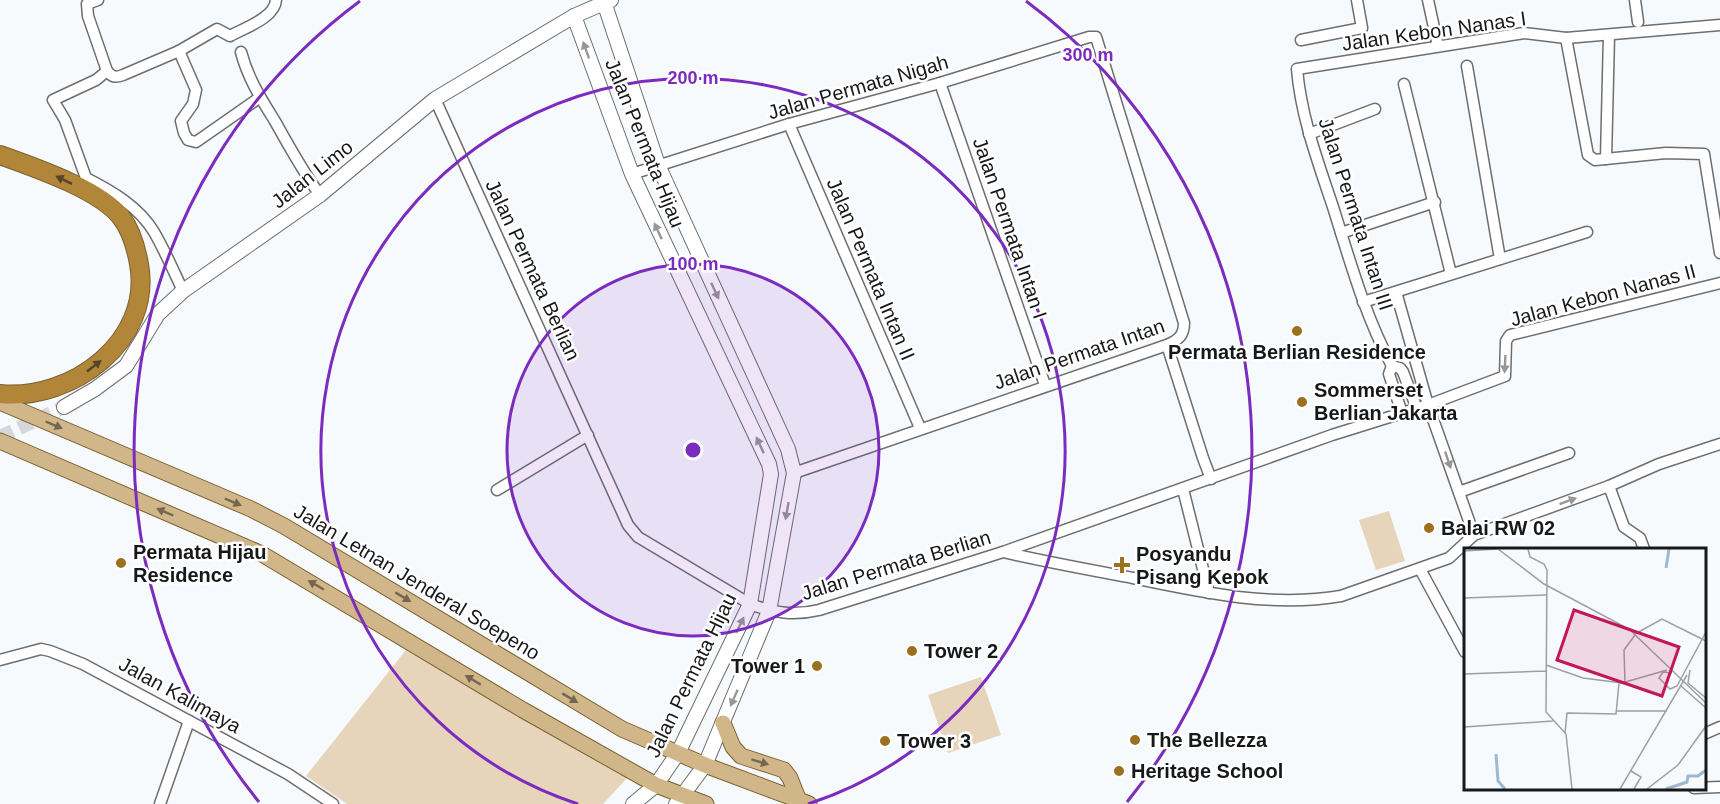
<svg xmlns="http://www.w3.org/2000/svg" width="1720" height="804" viewBox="0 0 1720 804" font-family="Arial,sans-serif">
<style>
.green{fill:#e6d5bb}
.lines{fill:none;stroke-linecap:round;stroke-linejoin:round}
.secondary-tunnel{stroke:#d5d8da;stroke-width:14;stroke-dasharray:14 7;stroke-linecap:butt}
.street-casing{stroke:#6c6e70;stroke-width:13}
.secondary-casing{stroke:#6c6e70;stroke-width:16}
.primary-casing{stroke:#7b602e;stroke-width:17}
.highway-casing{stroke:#7b602e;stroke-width:20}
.street{stroke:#fff;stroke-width:10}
.secondary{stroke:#fff;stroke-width:14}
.primary{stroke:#d0b688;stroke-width:15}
.highway{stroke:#b18639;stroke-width:18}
.oneway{fill:#979798}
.oneway2{fill:#554426}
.oneway3{fill:#746750}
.ring{fill:none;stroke:#7b2cbf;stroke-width:3}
.poi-dot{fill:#9b701f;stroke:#fff;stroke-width:2}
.labels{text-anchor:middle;stroke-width:5;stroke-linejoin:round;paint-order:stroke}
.street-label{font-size:20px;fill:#171819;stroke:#fff}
.poi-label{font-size:20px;font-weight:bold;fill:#171819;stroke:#fff;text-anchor:start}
.inset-river{fill:none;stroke:#9db8d1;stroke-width:3}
.inset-road{fill:none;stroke:#9da0a1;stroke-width:1.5}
.view{fill:#c2185b;fill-opacity:0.15;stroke:#c2185b;stroke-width:3}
.inset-edge{fill:none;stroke:#171819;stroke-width:3}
.centre{fill:#7b2cbf;stroke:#fff;stroke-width:3}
.ring-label{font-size:18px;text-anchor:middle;font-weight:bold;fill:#7b2cbf;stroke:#fff;stroke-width:5;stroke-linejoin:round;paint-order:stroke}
</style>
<rect width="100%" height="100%" fill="#f7fafc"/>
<g class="green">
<path d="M1389 511 1405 561 1376 570 1359 520Z"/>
<path d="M409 646 628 777 603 804H347L306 776Z"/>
<path d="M981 677 1001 735 948 753 928 695Z"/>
</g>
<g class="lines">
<path class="secondary-tunnel" d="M0 437 64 407"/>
<g class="street-casing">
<g id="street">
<path d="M98 0 87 4 88 16 107 71C112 77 115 78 123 75L179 51 196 90 193 104 181 121 184 133 188 140 196 142 259 98"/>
<path d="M1428 0 1438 46"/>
<path d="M1635 0 1638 22"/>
<path d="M1566 38 1588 155 1595 160 1666 153 1704 154 1720 253"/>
<path d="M1301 40 1362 28 1357 0"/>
<path d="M179 51 217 29 230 36C244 28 275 18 276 0"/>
<path d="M241 52C248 79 262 100 276 123 290 148 303 172 320 195"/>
<path d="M1467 66 1500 259"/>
<path d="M107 71 96 80 53 100 65 120 86 178C112 191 139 207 154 232 165 251 174 272 183 291"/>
<path d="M940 83 1045 385"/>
<path d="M1404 84 1451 274"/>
<path d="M435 99 628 525 638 537 750 604C774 613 794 616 819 610L1003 552 1332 435 1428 405 1505 376 1506 341 1510 335 1720 283"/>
<path d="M789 124 920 428"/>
<path d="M1309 134 1375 109"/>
<path d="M1606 159 1609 35"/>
<path d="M632 174 789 124 940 83 1089 37H1096L1184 323C1184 336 1178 340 1167 345L794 473"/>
<path d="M1341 233 1435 202"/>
<path d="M1396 292 1428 405 1474 535"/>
<path d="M1363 302 1587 232"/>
<path d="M1167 345 1203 458 1211 479"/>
<path d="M1392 366 1389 374 1402 413"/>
<path d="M1417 409 1403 372 1400 368 1392 366C1365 316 1350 261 1333 207 1318 162 1301 117 1297 69L1524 33 1566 38 1720 25"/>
<path d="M1609 486 1624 527 1640 538 1644 549"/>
<path d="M1183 489 1209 593"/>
<path d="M497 490 588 435"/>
<path d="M1459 492 1569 453"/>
<path d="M1003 552C1046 562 1090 570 1133 578 1200 592 1272 608 1341 596L1449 558 1474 535 1609 486 1659 464 1720 444"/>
<path d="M1420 569 1465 652"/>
<path d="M0 660 41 649 50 651 83 664 288 774 333 804"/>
<path d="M1704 734 1720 727"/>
<path d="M1694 788 1720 787"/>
<path d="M160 804 189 721"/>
</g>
</g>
<g class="secondary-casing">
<g id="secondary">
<path d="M604 2 658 165 788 449 794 473 769 611 705 765 676 804"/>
<path d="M574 16 632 174 769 464 771 474 750 604 678 753 656 785 633 804"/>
<path d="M64 407 95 389 126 366 158 314 183 291 320 195 435 99 574 16 611 0"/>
</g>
</g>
<g class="primary-casing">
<g id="primary">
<path d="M0 402 251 509 284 526 622 729 705 765 809 804"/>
<path d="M0 441 262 554 523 710 656 785 706 804"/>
<path d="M723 723 733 747 741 756 784 770 790 778 799 801"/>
</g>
</g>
<g class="highway-casing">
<path id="highway" d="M0 155C33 167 99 189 121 217 131 230 136 247 139 264 153 341 72 401 0 394"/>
</g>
<use href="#street" class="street"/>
<use href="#secondary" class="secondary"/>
<use href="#primary" class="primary"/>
<use href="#highway" class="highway"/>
</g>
<defs><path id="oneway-solid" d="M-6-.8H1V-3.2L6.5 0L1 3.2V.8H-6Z" transform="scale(1.5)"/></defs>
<g class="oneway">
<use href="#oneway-solid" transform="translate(586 50) rotate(-110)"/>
<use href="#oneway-solid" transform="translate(658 231) rotate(-115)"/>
<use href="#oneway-solid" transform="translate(715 291) rotate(65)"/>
<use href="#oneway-solid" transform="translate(1505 364) rotate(93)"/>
<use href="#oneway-solid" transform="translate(760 445) rotate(-115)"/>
<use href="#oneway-solid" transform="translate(1448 460) rotate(71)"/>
<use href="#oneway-solid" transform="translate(1568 501) rotate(-20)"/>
<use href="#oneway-solid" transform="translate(787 511) rotate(100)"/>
<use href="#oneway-solid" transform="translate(740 625) rotate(-64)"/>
<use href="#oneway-solid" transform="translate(734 698) rotate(114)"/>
</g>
<g class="oneway2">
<use href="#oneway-solid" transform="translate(64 180) rotate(-154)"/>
<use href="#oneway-solid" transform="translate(94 366) rotate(-38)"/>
</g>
<g class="oneway3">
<use href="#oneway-solid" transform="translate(54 425) rotate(23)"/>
<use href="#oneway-solid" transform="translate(233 502) rotate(23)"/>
<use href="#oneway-solid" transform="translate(165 512) rotate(-157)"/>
<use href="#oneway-solid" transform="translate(316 585) rotate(-150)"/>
<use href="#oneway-solid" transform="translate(403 597) rotate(31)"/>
<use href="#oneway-solid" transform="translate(473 680) rotate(-149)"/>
<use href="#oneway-solid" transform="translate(570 698) rotate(31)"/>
<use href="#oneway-solid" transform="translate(760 762) rotate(17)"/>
</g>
<circle cx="693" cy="450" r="186" fill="#7b2cbf" fill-opacity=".12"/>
<g class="ring">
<circle cx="693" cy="450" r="186"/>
<path d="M578 804A372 372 0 1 1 808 804"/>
<path d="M259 802A559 559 0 0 1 360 1M1026 1A559 559 0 0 1 1127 802"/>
</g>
<g class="poi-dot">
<circle cx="1297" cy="331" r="6"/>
<circle cx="1302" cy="402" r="6"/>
<circle cx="1429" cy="528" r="6"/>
<circle cx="121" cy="563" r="6"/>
<path d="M1119 556h6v6h6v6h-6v6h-6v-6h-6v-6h6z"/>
<circle cx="912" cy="651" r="6"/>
<circle cx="817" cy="666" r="6"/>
<circle cx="1135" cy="740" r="6"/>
<circle cx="885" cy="741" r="6"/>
<circle cx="1119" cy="771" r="6"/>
</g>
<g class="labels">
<g class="street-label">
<text transform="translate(1434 31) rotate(-8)" y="7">Jalan Kebon Nanas I</text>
<text transform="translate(858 87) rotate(-16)" y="7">Jalan Permata Nigah</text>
<text transform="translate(645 143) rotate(68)" y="7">Jalan Permata Hijau</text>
<text transform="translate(312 174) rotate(-38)" y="7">Jalan Limo</text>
<text transform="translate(1356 214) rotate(72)" y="7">Jalan Permata Intan III</text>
<text transform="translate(1010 228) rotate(71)" y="7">Jalan Permata Intan I</text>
<text transform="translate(871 269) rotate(67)" y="7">Jalan Permata Intan II</text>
<text transform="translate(533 270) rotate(65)" y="7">Jalan Permata Berlian</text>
<text transform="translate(1603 295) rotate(-15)" y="7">Jalan Kebon Nanas II</text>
<text transform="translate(1079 354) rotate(-19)" y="7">Jalan Permata Intan</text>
<text transform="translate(896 565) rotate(-17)" y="7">Jalan Permata Berlian</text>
<text transform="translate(417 582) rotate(31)" y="7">Jalan Letnan Jenderal Soepeno</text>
<text transform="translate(691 675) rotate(-64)" y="7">Jalan Permata Hijau</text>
<text transform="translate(180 695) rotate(29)" y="7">Jalan Kalimaya</text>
</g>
<g class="poi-label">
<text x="1297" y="359" text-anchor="middle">Permata Berlian Residence</text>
<text x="1314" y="397">Sommerset<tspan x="1314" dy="23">Berlian Jakarta</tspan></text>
<text x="1441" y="535">Balai RW 02</text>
<text x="133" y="559">Permata Hijau<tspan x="133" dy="23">Residence</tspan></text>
<text x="1136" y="561">Posyandu<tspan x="1136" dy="23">Pisang Kepok</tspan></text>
<text x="924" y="658">Tower 2</text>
<text x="805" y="673" text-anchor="end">Tower 1</text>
<text x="1147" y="747">The Bellezza</text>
<text x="897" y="748">Tower 3</text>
<text x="1131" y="778">Heritage School</text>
</g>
</g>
<g transform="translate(1464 548)">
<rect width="242" height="242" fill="#f7fafc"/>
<path class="inset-river" d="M202 20 205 1M32 206 34 233 41 241M202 241 223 234 224 228H234L242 222"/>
<path class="inset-road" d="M34 1 80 36 165 81 242 155M64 1 66 9 80 16 83 22 82 164 102 186 108 241M0 3 33 1M0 50 82 47M171 86 198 71 242 93M82 117 119 130 158 135 203 122M226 122 224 135 242 150M208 125 199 124 195 130 206 141 213 138 242 84M0 126 82 123M161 135 160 102 171 87M217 138 242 160M152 163H203M0 179 89 173M101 185 103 165 152 166 155 135M167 223 177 229 170 241M156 241 223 127M183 241 214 217 242 178"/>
<path class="view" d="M110 62 215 99 198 148 93 112Z"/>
<rect width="242" height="242" class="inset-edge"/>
</g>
<circle cx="693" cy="450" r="9" class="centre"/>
<g class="ring-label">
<text x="1088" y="61">300 m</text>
<text x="693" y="84">200 m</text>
<text x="693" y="270">100 m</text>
</g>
</svg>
